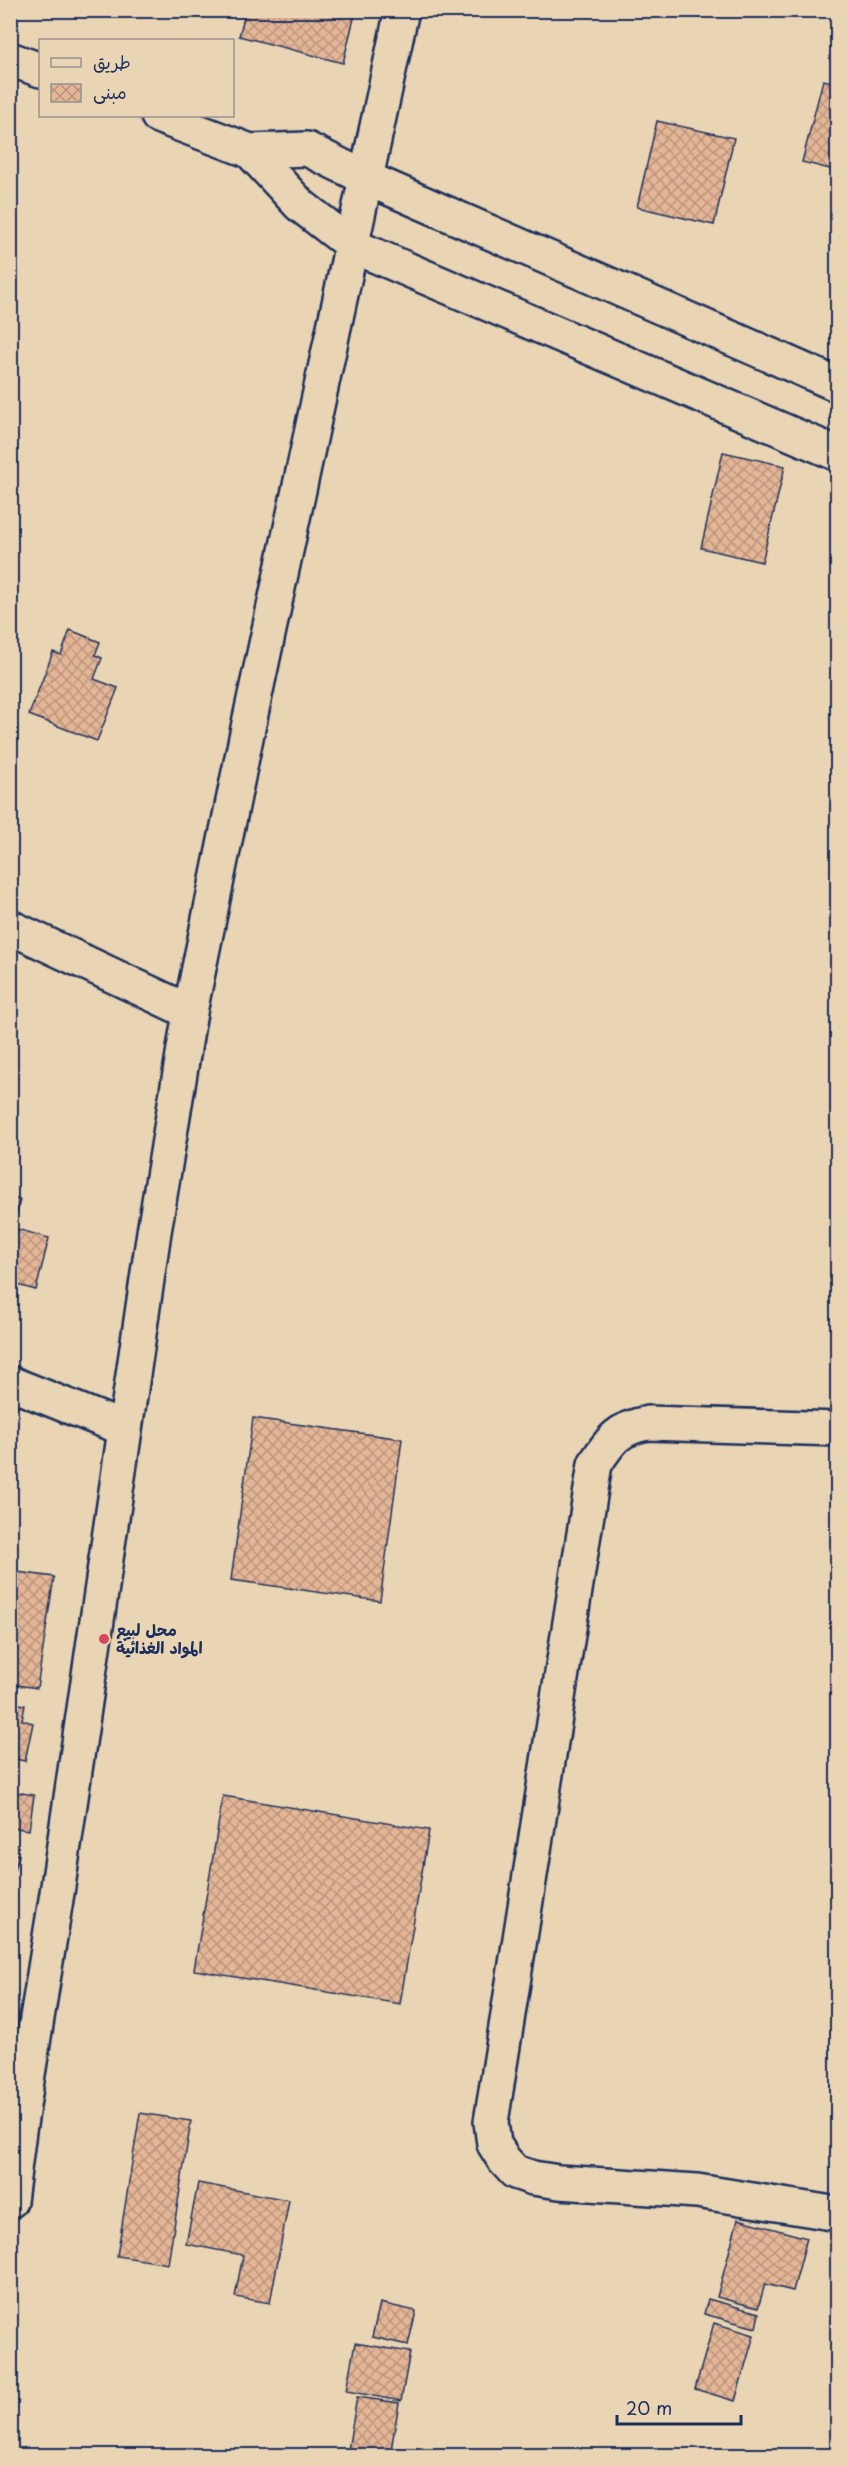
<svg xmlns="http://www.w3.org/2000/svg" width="848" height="2466" viewBox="0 0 848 2466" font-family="'Playpen Sans','Playpen Sans Arabic',sans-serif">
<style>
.building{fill:url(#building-cross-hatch);stroke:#1b2f5e;stroke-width:1.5}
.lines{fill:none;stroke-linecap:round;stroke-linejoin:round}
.minor-casing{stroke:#1b2f5e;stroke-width:38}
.secondary-casing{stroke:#1b2f5e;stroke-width:38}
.minor{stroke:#e9d5b3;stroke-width:33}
.secondary{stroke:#e9d5b3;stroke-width:33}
.poi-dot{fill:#d1495b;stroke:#e9d5b3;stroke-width:2}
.labels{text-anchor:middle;stroke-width:5;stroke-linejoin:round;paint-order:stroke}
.poi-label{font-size:16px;font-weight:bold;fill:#1b2f5e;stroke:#e9d5b3;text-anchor:start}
</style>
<defs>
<pattern id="building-cross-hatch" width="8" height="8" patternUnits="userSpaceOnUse" patternTransform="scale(1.5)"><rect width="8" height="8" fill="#e4b695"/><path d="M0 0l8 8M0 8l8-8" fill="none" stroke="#b8947d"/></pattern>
</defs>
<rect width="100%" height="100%" fill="#e9d5b3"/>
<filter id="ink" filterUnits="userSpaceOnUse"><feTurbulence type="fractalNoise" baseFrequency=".0167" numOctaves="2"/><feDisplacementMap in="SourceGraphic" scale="12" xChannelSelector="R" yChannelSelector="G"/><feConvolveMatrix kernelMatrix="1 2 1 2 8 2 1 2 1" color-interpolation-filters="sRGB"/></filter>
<g filter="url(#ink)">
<g class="building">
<path d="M246 10H356L343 63 239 36Z"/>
<path d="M823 80 838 83V171L802 162Z"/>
<path d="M657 121 734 138 714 225 637 207Z"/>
<path d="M723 452 785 466 762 562 701 548Z"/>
<path d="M70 630 100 642 95 655 102 658 94 679 118 688 97 741 29 715 53 652 61 655Z"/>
<path d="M10 1197 20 1200 13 1228 49 1238 36 1290 10 1283Z"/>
<path d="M253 1418 402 1439 380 1601 231 1580Z"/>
<path d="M10 1571 54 1577 37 1688 10 1684Z"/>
<path d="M10 1702 25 1705 22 1720 33 1723 25 1761 10 1758Z"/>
<path d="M10 1791 34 1795 29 1830 10 1827Z"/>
<path d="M223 1796 429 1830 400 2004 194 1970Z"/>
<path d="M10 1852 19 1855 10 1883Z"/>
<path d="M140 2113 191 2121 168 2264 117 2256Z"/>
<path d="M198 2183 289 2200 270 2303 235 2297 243 2255 186 2244Z"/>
<path d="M738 2219 807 2238 793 2291 765 2284 758 2308 717 2297Z"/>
<path d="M708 2299 759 2313 756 2328 704 2314Z"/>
<path d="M380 2303 416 2311 408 2345 372 2337Z"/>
<path d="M714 2323 754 2335 735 2401 695 2389Z"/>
<path d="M355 2343 410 2352 401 2401 346 2391Z"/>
<path d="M357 2397 399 2403 390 2456H347Z"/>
</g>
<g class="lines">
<g class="minor-casing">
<g id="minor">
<path d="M10 59 40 70"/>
<path d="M158 116 250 151 307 149 366 178"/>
<path d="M250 151 300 205 353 246"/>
<path d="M10 927 190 1012"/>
<path d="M10 1383 125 1429"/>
<path d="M838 1429 648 1423C619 1428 611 1439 595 1464L491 2122 494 2144 504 2160 515 2172 533 2178 559 2182 697 2191 838 2214"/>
</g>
</g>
<g class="secondary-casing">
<g id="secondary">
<path d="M366 178 838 385"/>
<path d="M353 246 838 454"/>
<path d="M10 2201 19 2131 57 1893 154 1232 190 1012 248 728 402 10"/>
</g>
</g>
<use href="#minor" class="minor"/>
<use href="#secondary" class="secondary"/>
</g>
</g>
<circle class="poi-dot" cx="104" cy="1639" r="6"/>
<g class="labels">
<g class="poi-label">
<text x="116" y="1636">محل لبيع<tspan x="116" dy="18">المواد الغذائية</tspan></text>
</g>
</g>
<rect width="848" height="2466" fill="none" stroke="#e9d5b3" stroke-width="36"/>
<rect x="18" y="18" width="812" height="2430" fill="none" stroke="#1b2f5e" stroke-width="2" filter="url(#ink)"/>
<rect x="39" y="39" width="195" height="78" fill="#e9d5b3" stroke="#979391" stroke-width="1.5"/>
<rect x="51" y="58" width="30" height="9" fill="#e9d5b3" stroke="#979391" stroke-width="1.5"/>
<text x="93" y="69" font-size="18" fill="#1b2f5e">طريق</text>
<rect x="51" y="84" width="30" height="18" fill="url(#building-cross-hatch)" stroke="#979391" stroke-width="1.5"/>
<text x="93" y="99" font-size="18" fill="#1b2f5e">مبنى</text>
<path d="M617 2415v9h124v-9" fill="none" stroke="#1b2f5e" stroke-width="3"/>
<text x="626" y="2415" font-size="18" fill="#1b2f5e" stroke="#e9d5b3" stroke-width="4.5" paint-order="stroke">20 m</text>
</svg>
